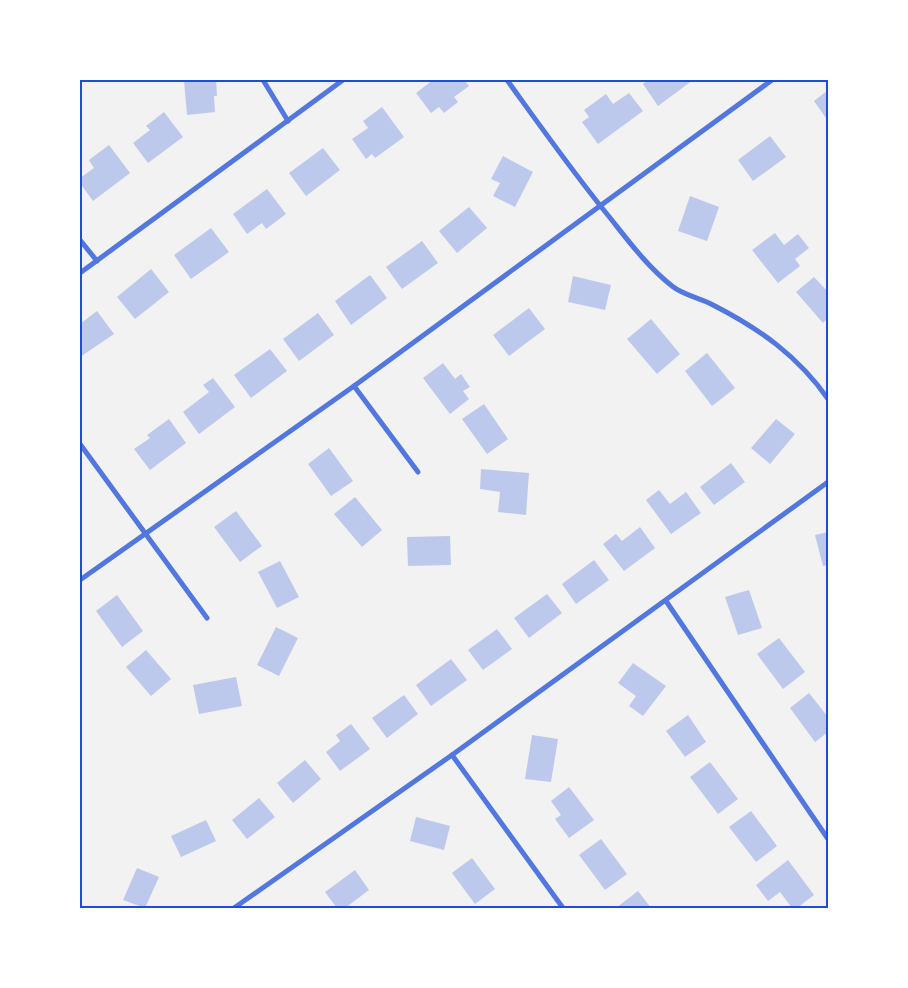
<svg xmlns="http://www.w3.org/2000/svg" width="908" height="988" viewBox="0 0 908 988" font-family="'Varela Round',sans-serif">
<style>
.building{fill:#bdc9ec}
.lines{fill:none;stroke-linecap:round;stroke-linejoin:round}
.minor{stroke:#5277de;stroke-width:5}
.neatline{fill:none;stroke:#1d4ed8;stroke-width:2}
</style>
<rect width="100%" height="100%" fill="#f2f2f2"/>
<g class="building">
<path d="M184 80H216L217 96H214L215 112 187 115Z"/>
<path d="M433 80H464L469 86 454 97 458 102 444 113 439 107 431 113 416 93Z"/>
<path d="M648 80H693L658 106 643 84Z"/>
<path d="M828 90V121L814 101Z"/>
<path d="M629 93 643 111 598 144 582 122 589 117 584 110 606 94 613 104Z"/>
<path d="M382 107 404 137 375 158 372 154 366 159 352 139 368 128 363 121Z"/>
<path d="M164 112 183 137 148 163 133 143 150 130 146 126Z"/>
<path d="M770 136 786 157 753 181 738 160Z"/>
<path d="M109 145 130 173 93 201 80 183V178L94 168 89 160Z"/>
<path d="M323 148 340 170 306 196 289 173Z"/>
<path d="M503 156 533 172 515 207 493 196 500 183 491 179Z"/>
<path d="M267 189 286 214 266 229 262 223 247 234 233 214Z"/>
<path d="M690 196 719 207 707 241 678 231Z"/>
<path d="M469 207 487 228 457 253 439 231Z"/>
<path d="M211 228 229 252 191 279 174 255Z"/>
<path d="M775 233 784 245 798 234 809 248 795 259 800 266 778 283 752 250Z"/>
<path d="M422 241 438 263 402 289 386 267Z"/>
<path d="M151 269 169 292 135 319 117 297Z"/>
<path d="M370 275 387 298 351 325 335 301Z"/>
<path d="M573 276 611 285 605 310 568 302Z"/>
<path d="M814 277 828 292V318L823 323 796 292Z"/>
<path d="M529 308 545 329 509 356 493 335Z"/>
<path d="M97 311 114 334 80 357V324Z"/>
<path d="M318 313 334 335 299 361 283 339Z"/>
<path d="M651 319 680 354 657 374 627 339Z"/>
<path d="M270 349 287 371 251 398 234 375Z"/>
<path d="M707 353 735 388 712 406 685 371Z"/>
<path d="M443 363 455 379 461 374 470 387 463 391 469 399 450 414 423 378Z"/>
<path d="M213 378 235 407 199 434 183 412 209 392 203 385Z"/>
<path d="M484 404 508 439 487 454 462 419Z"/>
<path d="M169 419 186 443 150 470 134 449 150 438 147 435Z"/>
<path d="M776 419 795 434 770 464 751 448Z"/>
<path d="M329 448 353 481 331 496 308 464Z"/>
<path d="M731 463 745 482 714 505 700 487Z"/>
<path d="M481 469 529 473 526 515 498 512 500 492 480 489Z"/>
<path d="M659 490 670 504 686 492 701 513 671 534 646 500Z"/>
<path d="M355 497 382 530 362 547 334 514Z"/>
<path d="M236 511 262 546 240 562 214 527Z"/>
<path d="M640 527 655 548 624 571 603 544 616 534 622 541Z"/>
<path d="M828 532V565L823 566 815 535Z"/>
<path d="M450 536 451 565 408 566 407 537Z"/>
<path d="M594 560 609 580 576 604 562 584Z"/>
<path d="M280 561 299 597 277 608 258 572Z"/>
<path d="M749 590 762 628 738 635 725 597Z"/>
<path d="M547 594 562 613 529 638 514 618Z"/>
<path d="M117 595 143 631 122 647 96 611Z"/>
<path d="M276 627 298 638 279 676 257 665Z"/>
<path d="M497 629 512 649 483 670 468 650Z"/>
<path d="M779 638 805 672 783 689 757 654Z"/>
<path d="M146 650 171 679 151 696 126 667Z"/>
<path d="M451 659 467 680 431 706 416 685Z"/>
<path d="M633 663 666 686 643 716 629 706 636 696 618 683Z"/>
<path d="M236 677 242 706 199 714 193 685Z"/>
<path d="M809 693 828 717V732L815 742 790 708Z"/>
<path d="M404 695 418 714 387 738 372 718Z"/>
<path d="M688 715 706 742 685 757 666 731Z"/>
<path d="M351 724 370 749 340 771 326 752 340 741 336 735Z"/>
<path d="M532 735 558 739 551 782 525 779Z"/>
<path d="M305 760 321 779 293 803 277 783Z"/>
<path d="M710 762 738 799 718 814 690 777Z"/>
<path d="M569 787 594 820 569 838 555 819 561 815 551 801Z"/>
<path d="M259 798 275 817 247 839 232 820Z"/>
<path d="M751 811 777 846 756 862 729 827Z"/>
<path d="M416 817 450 826 444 850 410 841Z"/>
<path d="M206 820 216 841 181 857 171 836Z"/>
<path d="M601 839 627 874 605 890 579 855Z"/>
<path d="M472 858 495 889 475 904 452 873Z"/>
<path d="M788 860 814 895 797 908H792L780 892 768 901 756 885Z"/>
<path d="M137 868 159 877 145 908 123 900Z"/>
<path d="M355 870 369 890 345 908H337L325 892Z"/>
<path d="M638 891 651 908H616Z"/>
</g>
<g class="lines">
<g class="minor">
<path d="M263 80 288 121"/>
<path d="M507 80C541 127 574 174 611 219 630 243 648 267 672 286 683 295 700 298 713 305 760 329 798 356 828 399"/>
<path d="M80 240 97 261"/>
<path d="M80 273 343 80"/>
<path d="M354 386 418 472"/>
<path d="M80 444 207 618"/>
<path d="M80 580 354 386 772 80"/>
<path d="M666 601 828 839"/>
<path d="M452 755 563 908"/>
<path d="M234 908 452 755 828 482"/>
</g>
</g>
<rect width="908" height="988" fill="none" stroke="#ffffff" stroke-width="162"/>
<rect x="81" y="81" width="746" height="826" class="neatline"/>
</svg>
